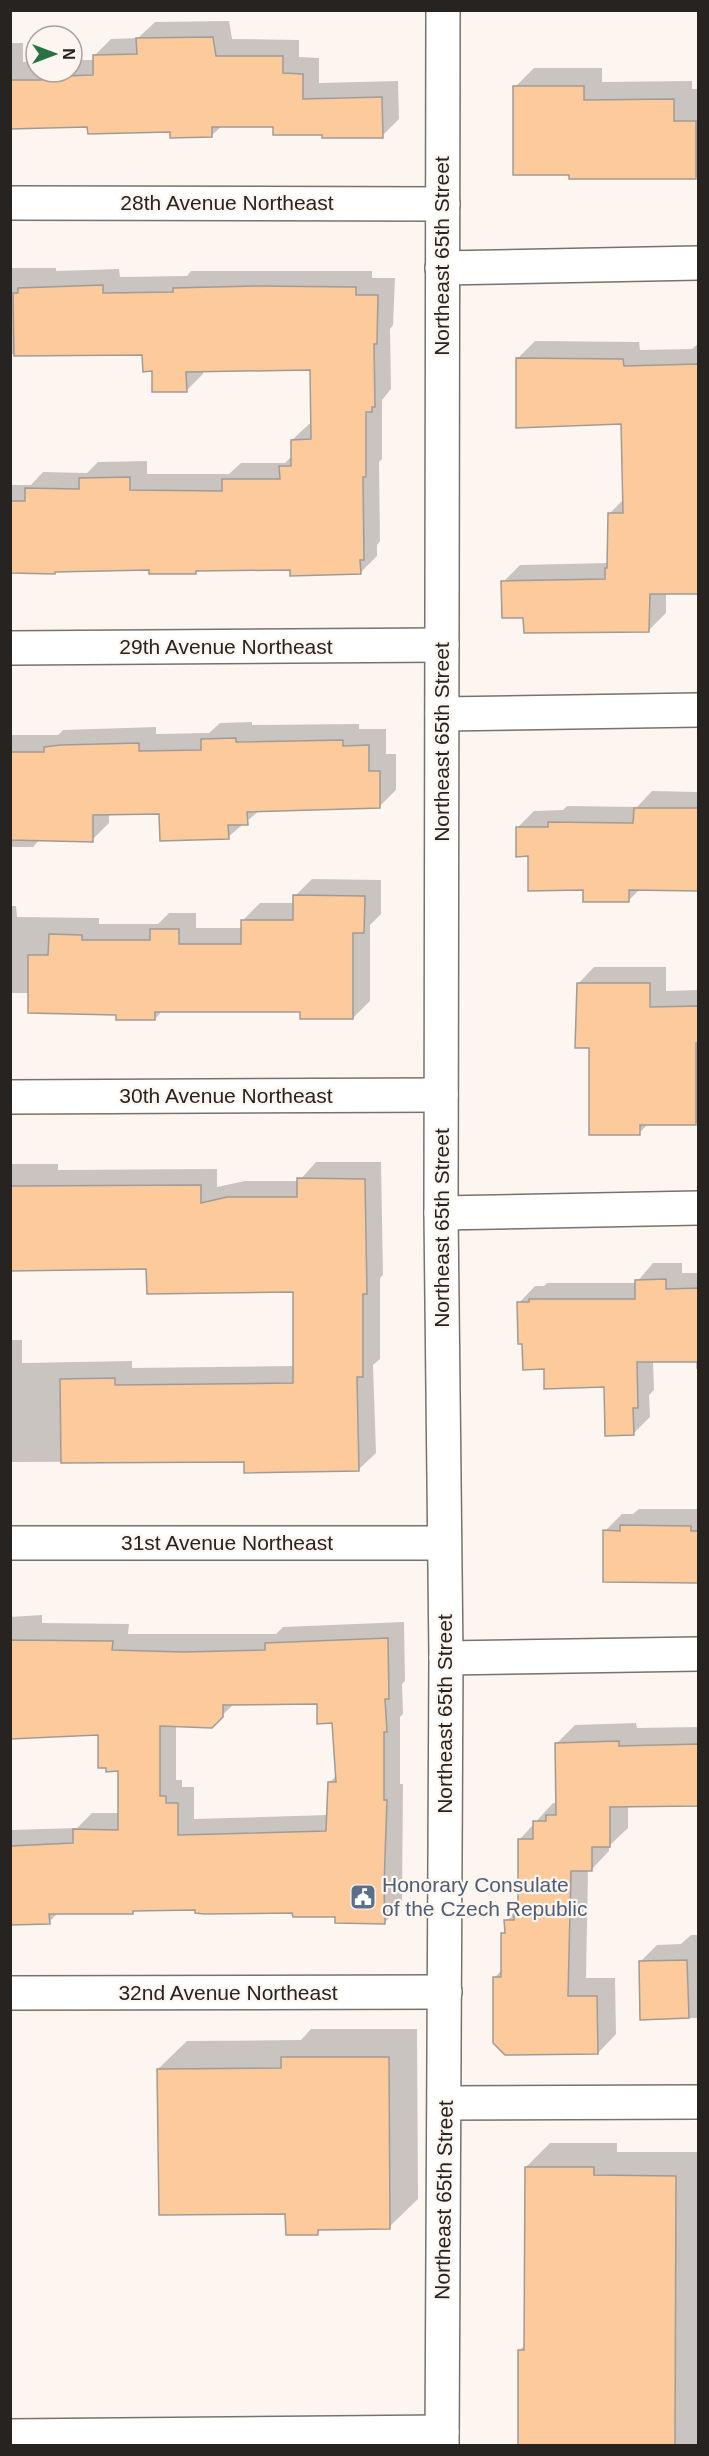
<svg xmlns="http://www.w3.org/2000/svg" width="709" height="2456" viewBox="0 0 709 2456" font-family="Helvetica,sans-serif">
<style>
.shadow{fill:#0003;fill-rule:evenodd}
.building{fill:#fcca9b;stroke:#a19b96;stroke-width:1.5;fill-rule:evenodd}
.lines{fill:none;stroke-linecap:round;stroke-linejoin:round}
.minor-casing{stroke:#77726d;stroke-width:36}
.secondary-casing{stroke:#77726d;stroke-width:36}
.minor{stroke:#fff;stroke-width:33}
.secondary{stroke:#fff;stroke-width:33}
.labels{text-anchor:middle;stroke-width:4.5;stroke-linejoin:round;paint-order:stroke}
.street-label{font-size:21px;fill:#262321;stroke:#fdf6f0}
.service-label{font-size:21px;fill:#4e5e75;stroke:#fdf6f0;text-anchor:start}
</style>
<rect width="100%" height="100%" fill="#fdf6f0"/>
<g class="shadow">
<path d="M229 21 232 39 299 40V57L319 58V83L398 81 399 119 382 136 323 134 275 126H222L212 135 88 125 10 129V43H23V62L36 61V72H72V60H94V56L111 39 138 38 155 22Z"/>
<path d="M534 68H602V82L692 81V89H698V177L570 178V173L515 87Z"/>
<path d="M10 268H56V271L119 269 120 277 187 276 191 271H372V278H395L393 325 390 329 391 389 382 400V459L379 462 380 541 377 545V556L360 573 292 569 199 570 196 573 150 569 10 573V485H31L43 472 87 473 98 462 147 461V474H229L241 463H285L293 455 292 440 309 424H312L311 368 203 370V374L186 391 153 370 144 354H10Z"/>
<path d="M535 341 639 342 640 350 692 349 698 344V593L666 592V613L649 630 525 616 503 582 520 565 609 563V514L624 499 623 423 518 358Z"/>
<path d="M252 722V725L359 724V729H386V754H396V790L379 807 260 810 228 837 161 813H109V823L92 840 40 839 33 847H10V735H58L63 730 156 727V734L209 733 220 723Z"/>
<path d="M652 791 698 792V889H640L628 901 584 888 529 855 517 828 534 811 563 810 567 806 637 807Z"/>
<path d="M312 879 381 880V914L370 925V1001L353 1018 301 1011H162L155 1019 117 1014 29 993H10V906H16L17 917 99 918V924H158L169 913H196V928H243V920L260 903H295V896Z"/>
<path d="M594 967H666V991L698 990V1123H649L639 1133 591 1047 578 984Z"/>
<path d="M316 1162H381L383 1275 380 1278V1359L373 1365 376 1453 358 1470 246 1461 10 1462V1340H22V1363L132 1361V1368L294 1366V1290L148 1268 10 1270V1164H58V1170L217 1169V1187L245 1181H299Z"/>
<path d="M653 1263H682V1273H698V1369H696V1361H653L654 1390 649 1395 650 1417 633 1434 606 1386 545 1368 519 1303 535 1286H544L547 1283H636Z"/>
<path d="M639 1509H698V1581L605 1531 622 1514H633Z"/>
<path d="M42 1615V1623L129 1624 128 1634H276L283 1627 404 1622 405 1681 402 1684 403 1714 400 1717V1784H403L402 1905 385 1922 293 1911 196 1909 135 1910 132 1912H59L49 1922 10 1923V1830L77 1828 92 1813H119V1770L99 1734 10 1738V1617ZM318 1702 333 1721 337 1775 329 1783 328 1815 194 1819V1787H182V1780H176V1725L211 1726 235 1703Z"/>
<path d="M636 1723 637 1728 698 1727V1804L628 1805V1828L609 1846V1851L591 1870H588L586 1978H615L616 2034 598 2053 494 1978 503 1969V1934L506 1930V1921L515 1911V1907L520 1902V1839L553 1803H557L556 1744 575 1725Z"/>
<path d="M691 1935H698V2018H641L640 1962 657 1945 681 1944Z"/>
<path d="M311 2029H417L418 2199 389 2227 322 2228 317 2233 287 2212 158 2069 187 2041 301 2040Z"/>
<path d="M550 2143H617V2152H698V2446H519V2351L525 2345 526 2167Z"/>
</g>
<g class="building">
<path d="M213 37 216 56H283V73L303 74V99L382 97 383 138H322V135H273V127H212V137L170 138V132L88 134 87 127 10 129V80H61V76L93 75V55L137 54 136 38Z"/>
<path d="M513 86H584V100L674 99V121H696V179H569V175H513Z"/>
<path d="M103 285V293L173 292V288L259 286 356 287V295H378L377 344H374L375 407H372V412H366V477H363L364 560H360L361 574 290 576V570L196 571V574H149V570L55 572V574L10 573V501H25V488L79 489V478L130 477V490L222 491V479H280L279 466H291V440L311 439 310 370 186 372 187 392H152V371L143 372 142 355 14 356 13 293H18V288Z"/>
<path d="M516 358 623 359 624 366 699 364V594H650L649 632 524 633 523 618H502L501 581 605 579V568H607L608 513H623L621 424 516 428Z"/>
<path d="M236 738V742L343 740V746L369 745V771H380V808L247 812 248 825H228L229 839 160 841 159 814 93 815V842L10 840V752H44V747L61 745 139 743V751L201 750V739Z"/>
<path d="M634 808H699V891L629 890V902H583V890L528 891V856L516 857V827H548V822L633 823Z"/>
<path d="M293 895 365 896 364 933H353V1019H300V1012H155V1020H116V1015L28 1013V955H48L49 934 82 935V940H150V929H179V944H241V920H293Z"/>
<path d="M577 983H650V1007L699 1006V1043H696V1125H640V1135H589V1048H575Z"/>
<path d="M297 1178 365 1179 367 1294H363V1377H357L359 1471 244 1473V1462L61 1463 60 1379 115 1378V1385L293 1383V1292L147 1294 146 1269 10 1271V1186L201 1185V1203L227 1197H297Z"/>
<path d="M666 1279V1289L699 1288V1362H637L638 1408H633L634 1435 605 1436 604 1387 544 1389V1369L523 1370 522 1344H518L517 1302H529V1299H635V1280Z"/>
<path d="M620 1525 691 1526V1531H699V1583L603 1582V1530L620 1531Z"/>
<path d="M388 1638 389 1699H385L387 1732H384V1800H387L384 1886 385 1924 335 1923V1917H293L292 1913 204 1914 195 1913V1910L133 1911V1914H49L50 1924 10 1925V1846L73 1843V1829L118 1830V1771L106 1772V1768H98V1735L10 1739V1640L113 1641 112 1650 184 1652 265 1650V1643ZM317 1704V1724L332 1723 336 1782H328L326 1831 178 1835V1803H166V1796H160V1726L212 1728 223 1717V1705Z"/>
<path d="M619 1741V1746L698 1744 699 1806 610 1807V1847H592V1871H571L568 1996H597L598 2054 505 2055 493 2043V1977H501V1933H505L504 1920H514V1906H518V1839H533V1821H546V1815H556L555 1743Z"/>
<path d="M687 1960 689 2018 640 2020 639 1961Z"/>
<path d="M281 2057H389L390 2229 318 2230V2235H286L285 2214 159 2215 157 2069 281 2068Z"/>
<path d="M525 2167H594V2175L676 2176 675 2445H518V2350H524Z"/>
</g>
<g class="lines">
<g class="minor-casing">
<g id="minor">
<path d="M10 203 443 204"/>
<path d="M442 268 698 263"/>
<path d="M10 648 442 645"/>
<path d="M442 714 698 710"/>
<path d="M10 1097 441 1095"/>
<path d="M441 1213 698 1208"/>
<path d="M10 1543H444"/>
<path d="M446 1658 698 1654"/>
<path d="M10 1993 445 1992"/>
<path d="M445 2103 698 2102"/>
<path d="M10 2436 442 2432"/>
</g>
</g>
<g class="secondary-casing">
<path id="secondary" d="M442 2446 446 1658 441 1213 443 10"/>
</g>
<use href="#minor" class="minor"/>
<use href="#secondary" class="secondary"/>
</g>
<defs>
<g id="civic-square" transform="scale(1.35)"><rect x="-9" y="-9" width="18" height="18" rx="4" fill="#5c6f8a" stroke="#fdf6f0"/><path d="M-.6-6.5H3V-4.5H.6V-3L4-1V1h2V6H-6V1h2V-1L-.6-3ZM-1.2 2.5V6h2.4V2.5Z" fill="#fff"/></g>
</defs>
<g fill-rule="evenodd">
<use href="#civic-square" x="363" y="1897"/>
</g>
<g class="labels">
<g class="street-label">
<text x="227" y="210">28th Avenue Northeast</text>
<text transform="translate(442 256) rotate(-90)" y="7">Northeast 65th Street</text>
<text x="226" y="654">29th Avenue Northeast</text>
<text transform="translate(442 742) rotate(-90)" y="7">Northeast 65th Street</text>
<text x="226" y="1103">30th Avenue Northeast</text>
<text transform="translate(442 1228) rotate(-90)" y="7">Northeast 65th Street</text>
<text x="227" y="1550">31st Avenue Northeast</text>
<text transform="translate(445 1714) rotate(-90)" y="7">Northeast 65th Street</text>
<text x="228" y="2000">32nd Avenue Northeast</text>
<text transform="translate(444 2200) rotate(-89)" y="7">Northeast 65th Street</text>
</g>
<g class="service-label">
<text x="382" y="1892">Honorary Consulate<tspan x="382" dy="24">of the Czech Republic</tspan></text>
</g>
</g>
<rect width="709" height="2456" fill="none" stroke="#262321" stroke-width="24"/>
<g transform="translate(54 54) rotate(90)"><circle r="28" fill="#fdf6f0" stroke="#a7a29d" stroke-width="1.5"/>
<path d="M0-4.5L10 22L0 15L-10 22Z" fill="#277240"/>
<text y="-9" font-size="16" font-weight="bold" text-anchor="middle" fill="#262321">N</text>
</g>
</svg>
